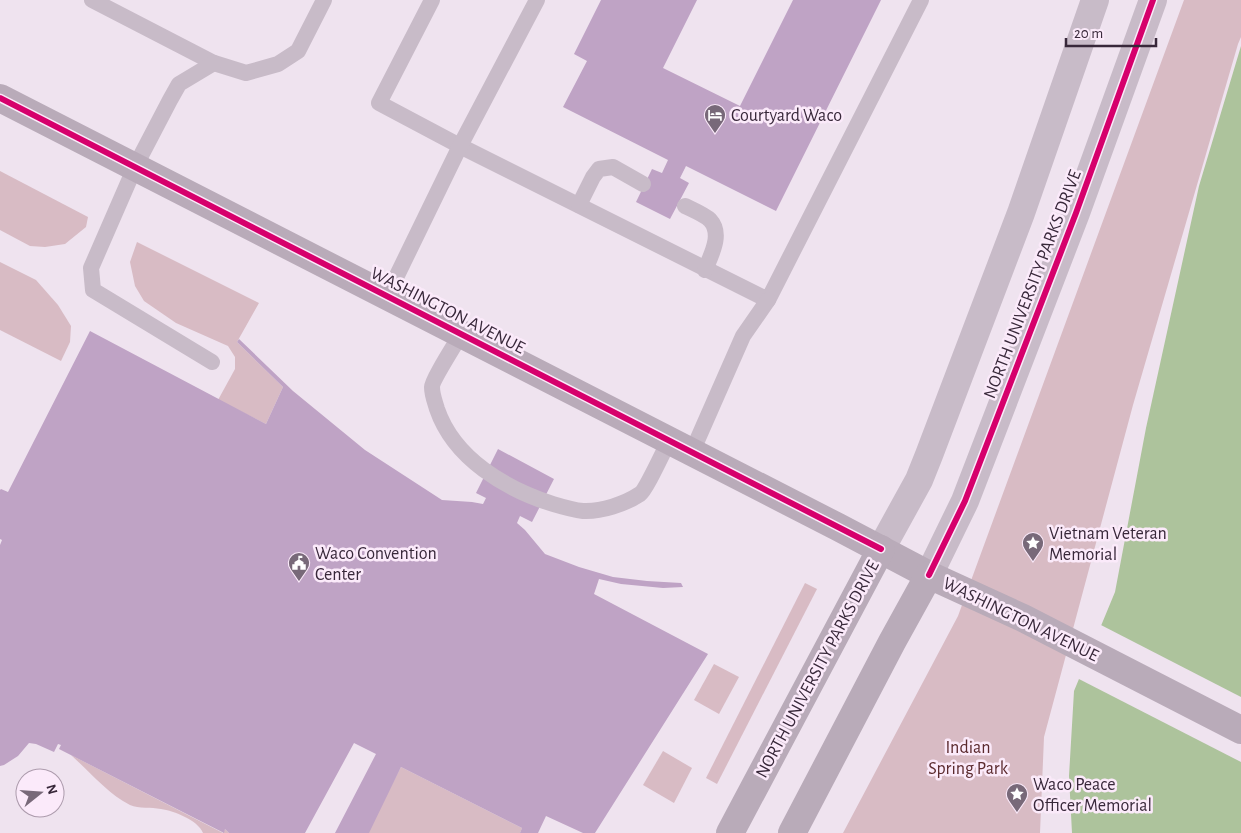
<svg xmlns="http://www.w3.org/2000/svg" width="1241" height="833" viewBox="0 0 1241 833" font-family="'Alegreya Sans',sans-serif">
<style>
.green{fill:#d8bbc4}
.water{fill:#adc39c}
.pier{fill:#efe3ef}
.building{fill:#bfa3c5}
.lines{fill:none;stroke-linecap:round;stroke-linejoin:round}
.service{stroke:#c8bbc8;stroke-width:16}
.tertiary{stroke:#c8bbc8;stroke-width:28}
.secondary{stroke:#b9abb9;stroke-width:28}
.cycleway-casing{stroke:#fbeafa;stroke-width:9}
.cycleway{stroke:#d6006c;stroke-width:6}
.labels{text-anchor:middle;stroke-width:5;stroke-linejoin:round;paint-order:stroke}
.poi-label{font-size:18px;fill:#38283a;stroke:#fbeafa;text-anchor:start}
.street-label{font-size:18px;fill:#38283a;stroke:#fbeafa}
.park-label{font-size:18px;fill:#5b2a2e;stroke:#fbeafa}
</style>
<rect width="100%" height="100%" fill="#efe3ef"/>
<g class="green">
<path d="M1184 0H1241V37L1238 44 1133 405 1044 737 1040 833H843L958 616Z"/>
<path d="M0 171 88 217 86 227 65 244 45 247 30 246 0 230Z"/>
<path d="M137 242 259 303 237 342 283 387 266 424 218 400 235 369V357L228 346 176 323 144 301 135 286 130 262Z"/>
<path d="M0 262 36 280 58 305 71 326 70 342 61 361 0 330Z"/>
<path d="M805 583 817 589 717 784 706 778Z"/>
<path d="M714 664 739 677 719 714 694 700Z"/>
<path d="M663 751 692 768 674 803 643 785Z"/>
<path d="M71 755 223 833 225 829 229 833H203C198 820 174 811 161 809 151 807 139 809 130 805 108 794 89 771 71 755Z"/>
<path d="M401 767 522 828 520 833H367Z"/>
</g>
<path class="water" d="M1241 46V833H1072L1069 776 1074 691 1115 592 1146 428 1199 186Z"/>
<path class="pier" d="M1099 624 1241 697V762L1077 678Z"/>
<g class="building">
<path d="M601 0H697L663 68 740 106 793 0H881L776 211 686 166 680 178 689 183 670 219 636 202 652 169 662 173 668 160 563 107 587 61 574 54Z"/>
<path d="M90 331 266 424 283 387 237 342 239 339 293 391 365 450 442 500 472 502 483 504 486 498 476 493 498 449 554 479 532 522 520 516 517 523 525 530 545 554 579 567 613 577 647 581 681 583 683 587 663 588 621 584 599 579 594 594 708 654 595 833H583L546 816 538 833H520L522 828 401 767 369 833H335L376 754 354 743 305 833H229L225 829 224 833 59 749 61 745 58 744 54 752 36 744 29 743 18 756 4 765 0 766V545L2 540 0 539V490L1 489 8 492Z"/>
</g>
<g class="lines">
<g class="service">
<path d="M92 0 214 63 246 73 278 64 298 51 324 0"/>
<path d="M432 0 379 103 460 146 768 300 921 0"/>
<path d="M579 205 593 177 599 169 613 167 643 184"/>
<path d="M685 206C691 209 705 215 710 220 723 234 711 255 705 270"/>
<path d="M387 296 460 146 537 0"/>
<path d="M461 334C456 343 432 380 432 387 432 395 435 402 437 409 454 459 506 489 553 504 563 507 573 510 583 511 601 512 625 504 640 494 646 490 664 450 669 441"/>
<path d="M212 362 93 290 91 268 135 167 170 100 179 84 214 63"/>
<path d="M692 452 743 336 768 300"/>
</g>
<g class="tertiary">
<path d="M881 549 919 480 929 455 1021 213 1095 0"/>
<path d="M929 575 965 501 1076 213 1153 0"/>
</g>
<g class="secondary">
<path d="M0 98 838 527 929 575 1023 618 1241 730"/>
<path d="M730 833 881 549"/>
<path d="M792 833 892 642 929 575"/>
</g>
<g class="cycleway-casing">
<g id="cycleway">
<path d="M0 98 881 549"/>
<path d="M929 575 965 501 1076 213 1153 0"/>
</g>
</g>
<use href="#cycleway" class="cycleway"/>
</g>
<defs>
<g id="hotel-pin" transform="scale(1.125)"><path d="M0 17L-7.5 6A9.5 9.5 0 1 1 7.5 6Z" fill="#786979" stroke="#fbeafa"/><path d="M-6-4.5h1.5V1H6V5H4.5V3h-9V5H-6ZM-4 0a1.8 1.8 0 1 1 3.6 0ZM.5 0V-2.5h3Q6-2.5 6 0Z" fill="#fff"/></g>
<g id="sight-pin" transform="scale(1.125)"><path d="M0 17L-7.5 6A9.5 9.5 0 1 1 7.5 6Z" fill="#786979" stroke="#fbeafa"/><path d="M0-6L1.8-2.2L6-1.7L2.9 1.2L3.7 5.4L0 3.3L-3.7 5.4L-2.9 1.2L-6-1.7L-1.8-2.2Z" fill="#fff"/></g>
<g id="civic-pin" transform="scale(1.125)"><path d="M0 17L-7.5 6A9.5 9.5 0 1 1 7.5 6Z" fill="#786979" stroke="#fbeafa"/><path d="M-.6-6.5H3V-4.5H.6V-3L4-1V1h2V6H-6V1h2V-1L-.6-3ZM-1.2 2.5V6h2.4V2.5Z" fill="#fff"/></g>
</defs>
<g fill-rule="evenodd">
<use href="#hotel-pin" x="715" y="115"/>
<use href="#sight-pin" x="1033" y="543"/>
<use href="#civic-pin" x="299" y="563"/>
<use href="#sight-pin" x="1017" y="794"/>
</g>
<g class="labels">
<g class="poi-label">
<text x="731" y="121">Courtyard Waco</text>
<text x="1049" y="539">Vietnam Veteran<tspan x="1049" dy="21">Memorial</tspan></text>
<text x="315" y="559">Waco Convention<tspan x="315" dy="21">Center</tspan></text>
<text x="1033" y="790">Waco Peace<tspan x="1033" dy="21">Officer Memorial</tspan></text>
</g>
<g class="street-label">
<text transform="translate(1032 284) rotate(-69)" y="6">NORTH UNIVERSITY PARKS DRIVE</text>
<text transform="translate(448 310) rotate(27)" y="6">WASHINGTON AVENUE</text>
<text transform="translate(1021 619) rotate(26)" y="6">WASHINGTON AVENUE</text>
<text transform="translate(817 669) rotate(-62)" y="6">NORTH UNIVERSITY PARKS DRIVE</text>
</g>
<g class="park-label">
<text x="968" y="753">Indian<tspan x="968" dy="21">Spring Park</tspan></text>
</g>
</g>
<g transform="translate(40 793) rotate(73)"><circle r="24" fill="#fbeafa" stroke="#ad9cad"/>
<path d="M0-4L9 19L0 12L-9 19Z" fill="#786979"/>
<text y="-8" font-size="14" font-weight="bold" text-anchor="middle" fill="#38283a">N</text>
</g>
<path d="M1066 38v8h90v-8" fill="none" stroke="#38283a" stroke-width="2.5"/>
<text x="1074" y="38" font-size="15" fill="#38283a" stroke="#fbeafa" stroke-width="4" paint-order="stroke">20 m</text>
</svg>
